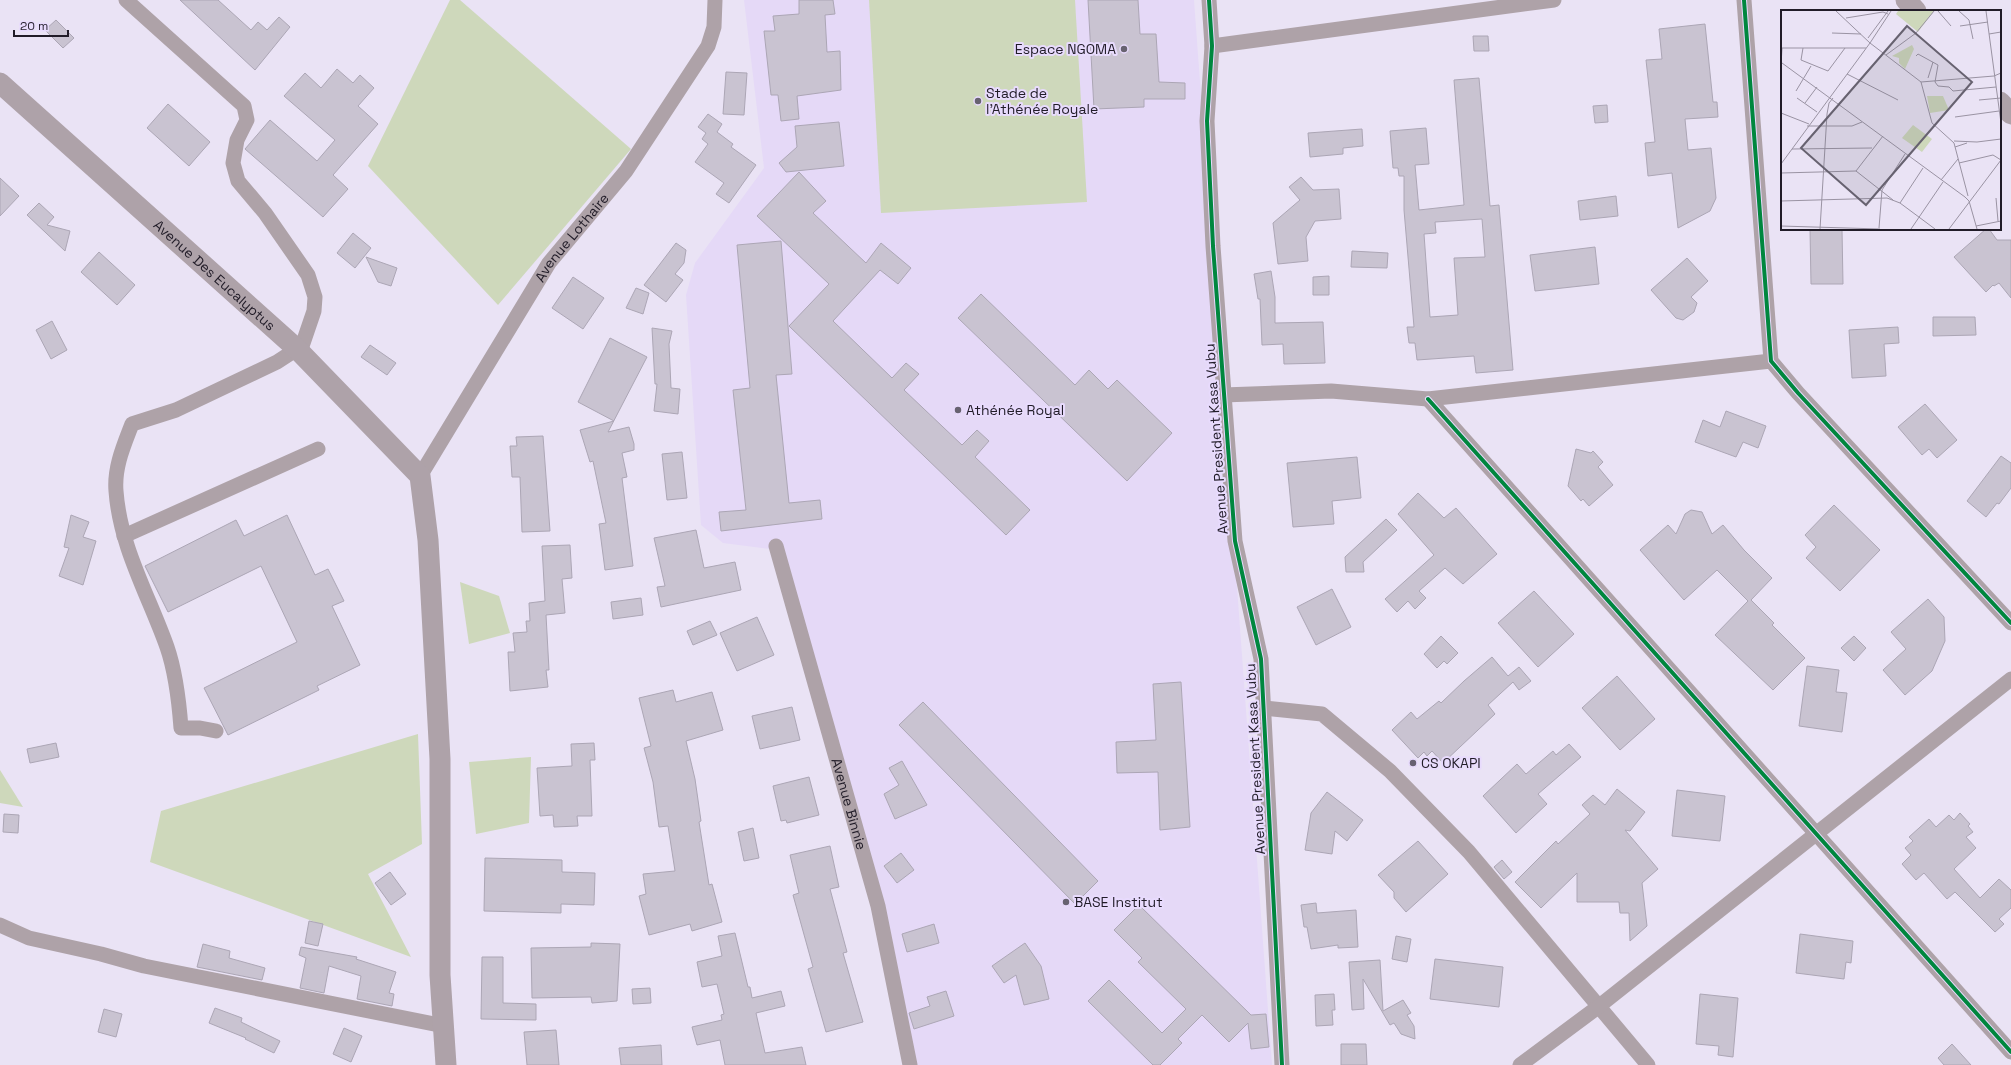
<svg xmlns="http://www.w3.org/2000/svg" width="2011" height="1065" viewBox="0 0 2011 1065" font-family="'Space Grotesk',sans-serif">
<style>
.built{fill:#e5d9f7}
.green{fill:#ced8bb}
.building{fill:#c9c3d1;stroke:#aca6b5;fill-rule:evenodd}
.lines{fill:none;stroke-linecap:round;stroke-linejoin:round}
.street{stroke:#aea2a8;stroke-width:15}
.secondary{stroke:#aea2a9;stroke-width:21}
.cycleway-casing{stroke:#e8dbfd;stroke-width:6}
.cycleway{stroke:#00873e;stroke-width:4}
.poi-dot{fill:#676270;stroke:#e8dbfd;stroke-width:1.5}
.labels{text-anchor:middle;stroke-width:4;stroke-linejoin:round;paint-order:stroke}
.poi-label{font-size:14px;fill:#211c28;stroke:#e8dbfd;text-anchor:start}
.street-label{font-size:14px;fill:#211c28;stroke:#e8dbfd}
.inset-road{fill:none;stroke:#9a93a3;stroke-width:1}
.view{fill:#676270;fill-opacity:0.15;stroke:#676270;stroke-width:2}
.inset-edge{fill:none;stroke:#211c28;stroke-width:2}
</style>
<rect width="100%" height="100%" fill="#eae3f5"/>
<path class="built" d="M744 0H1194L1272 1065H905L838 740 777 550 723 543 701 525 686 295 695 263 764 168Z"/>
<g class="green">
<path d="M450 0H460L631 149 498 305 368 166Z"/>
<path d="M869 0H1075L1087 202 881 213Z"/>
<path d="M460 582 499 596 510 633 469 644Z"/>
<path d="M418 734 422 844 368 874 411 957 150 862 161 811Z"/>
<path d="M531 757 529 823 476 834 469 762Z"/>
<path d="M0 770 23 807 0 803Z"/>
</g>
<g class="building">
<path d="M180 0H218L251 30 258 22 267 30 279 17 290 27 255 70Z"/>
<path d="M799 0H833L835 14 825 15 827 52 840 51 841 90 797 96 799 119 781 121 778 95H771L764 31H775L773 16 799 14Z"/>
<path d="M1088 0H1138L1140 34H1156L1159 82 1185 83V99H1144V107L1094 109Z"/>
<path d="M56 20 74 38 63 48 45 30Z"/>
<path d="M1705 24 1713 102H1717L1718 117 1685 119 1688 150 1711 148 1716 198 1710 211 1678 228 1672 173 1648 176 1645 143 1655 142 1646 60 1662 59 1659 29Z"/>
<path d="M1473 36H1488L1489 51H1474Z"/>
<path d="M337 69 353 83 360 75 374 88 358 106 378 124 333 175 348 189 323 217 245 149 270 120 317 161 335 140 284 96 305 73 321 88Z"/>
<path d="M726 72 747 73 744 115 723 114Z"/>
<path d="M1479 78 1490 206 1499 205 1513 370 1476 373 1474 356 1417 360 1415 343H1409L1407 327H1414L1404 210V176H1399L1398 168H1393L1390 131 1426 128 1429 164 1415 165 1419 210 1464 205 1454 80ZM1482 219 1485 257 1454 258 1458 315 1430 317 1424 234 1436 233 1435 222Z"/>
<path d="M168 104 210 142 189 166 147 128Z"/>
<path d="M1607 105 1608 122 1595 123 1593 106Z"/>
<path d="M708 114 722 124 717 132 733 144 731 147 756 165 729 203 716 194 724 183 695 162 708 144 702 139 706 133 698 127Z"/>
<path d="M839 122 844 166 786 172 779 163 797 147 795 126Z"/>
<path d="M1362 129 1363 146 1343 148V154L1310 157 1308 133Z"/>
<path d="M799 172 826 201 813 213 866 263 881 243 911 268 898 284 880 270 833 321 892 378 906 363 919 374 904 390 962 445 977 430 989 441 975 457 1030 510 1006 535 789 326 829 284 757 216Z"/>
<path d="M1301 177 1313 190 1339 189 1341 219 1315 221 1306 237 1308 261 1278 264 1273 223 1300 200 1289 187Z"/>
<path d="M0 178 19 196 0 216Z"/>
<path d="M1616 196 1618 216 1580 220 1578 201Z"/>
<path d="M39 203 54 217 47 225 70 231 65 251 27 215Z"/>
<path d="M1810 229H1842L1843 284H1811Z"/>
<path d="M1986 229H1989L1997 240H2011V298L1999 283 1994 286 1993 285 1986 292 1954 257Z"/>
<path d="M353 233 371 248 355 268 337 253Z"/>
<path d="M781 241 792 374 776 375 789 503 820 500 822 519 721 531 719 512 746 510 733 390 750 388 737 245Z"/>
<path d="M676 243 686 250 684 263 675 274 683 280 666 302 644 285Z"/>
<path d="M1595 247 1599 284 1535 291 1530 255Z"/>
<path d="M1352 251 1388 253 1387 268 1351 267Z"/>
<path d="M99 252 135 285 117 305 81 272Z"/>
<path d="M366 257 397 268 391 286 378 282Z"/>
<path d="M1687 258 1708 281 1691 297 1697 303 1694 312 1683 320 1676 318 1651 290Z"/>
<path d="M1271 271 1275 297V323L1323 322 1325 363 1284 364 1283 344 1262 345 1260 299H1258L1254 274Z"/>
<path d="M1329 276V295H1313V277Z"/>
<path d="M573 277 604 298 583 329 552 308Z"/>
<path d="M636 288 649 293 643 314 626 308Z"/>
<path d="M981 294 1075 385 1089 370 1108 389 1117 380 1172 433 1127 481 958 318Z"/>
<path d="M1933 317H1975L1976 335 1933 336Z"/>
<path d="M52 321 67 350 51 359 36 330Z"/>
<path d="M1898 327 1899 343 1884 344 1886 376 1852 378 1849 330Z"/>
<path d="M652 328 672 331 669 344 671 388 680 389 678 414 654 411 657 384H655Z"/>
<path d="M610 338 647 357 608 432 629 427 634 444V450L622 453 627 477 622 478 633 566 605 570 599 524 606 523 593 461 590 462 580 430 614 421 578 402Z"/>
<path d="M370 345 396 363 387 375 361 357Z"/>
<path d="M1925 404 1957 440 1937 458 1929 449 1922 455 1898 427Z"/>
<path d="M1726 411 1766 426 1758 448 1743 442 1736 457 1695 442 1703 420 1720 427Z"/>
<path d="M543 436 550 531 522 532 520 477H512L510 446H517L516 437Z"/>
<path d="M1576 449 1591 453 1593 451 1603 462 1598 467 1613 485 1589 506 1583 499 1581 501 1568 486Z"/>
<path d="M682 452 687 498 667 500 662 454Z"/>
<path d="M2001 456 2011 463V488L1999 504 1997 503 1986 517 1967 501Z"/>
<path d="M1357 457 1361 498 1332 501 1334 524 1293 527 1287 463Z"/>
<path d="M1418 493 1444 518 1456 508 1497 554 1463 584 1445 568 1419 591 1426 598 1415 609 1408 601 1397 612 1385 599 1434 555 1398 514Z"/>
<path d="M1834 505 1880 550 1840 591 1806 558 1816 547 1805 535Z"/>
<path d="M1691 510 1702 512 1712 534 1723 525 1744 550 1772 578 1751 600 1774 623 1772 625 1805 658 1773 690 1715 635 1748 601 1717 570 1684 600 1640 550 1668 525 1676 534 1685 514Z"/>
<path d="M71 515 89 522 83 537 96 541 83 585 59 576 69 548 64 547Z"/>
<path d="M287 515 315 575 328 569 344 601 332 606 360 665 317 686 319 690 228 735 204 688 297 642 261 566 168 612 145 566 236 520 244 536Z"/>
<path d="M1386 519 1397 530 1363 562 1364 572H1346L1345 557Z"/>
<path d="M696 530 704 568 735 562 741 590 661 607 657 587 665 586 654 538Z"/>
<path d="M570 545 572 578 562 579 565 613 546 615 549 670H546L548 687 510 691 508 652H515L513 633 527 632 526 621H530L529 603 545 601 542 546Z"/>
<path d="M1332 589 1351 627 1316 645 1297 607Z"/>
<path d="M1534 591 1574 634 1538 667 1498 623Z"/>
<path d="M641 598 643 615 613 619 611 602Z"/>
<path d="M1928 599 1944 617 1945 641 1932 671 1905 695 1883 670 1906 649 1891 632Z"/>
<path d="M757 617 774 655 737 671 720 633Z"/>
<path d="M710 621 717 635 693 645 687 631Z"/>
<path d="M1441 636 1458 653 1447 664 1444 661 1437 668 1424 654Z"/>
<path d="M1854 636 1866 648 1854 661 1841 648Z"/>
<path d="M1492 657 1508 676 1519 667 1531 681 1519 690 1513 682 1488 705 1495 714 1443 763 1432 751 1427 756 1424 752 1418 758 1392 730 1411 712 1417 719 1439 701 1441 703 1464 681Z"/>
<path d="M1807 666 1839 670 1836 692 1847 693 1842 732 1799 726Z"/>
<path d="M1617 676 1655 719 1620 750 1582 708Z"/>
<path d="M1181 682 1190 827 1160 830 1158 772 1117 773 1116 742 1156 740 1153 684Z"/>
<path d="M673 690 676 702 712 692 723 730 686 741 695 779 701 821 699 822 709 885 712 884 722 922 692 931 690 924 649 935 639 896 646 894 643 874 675 871 668 826 659 827 653 782 644 748 651 746 639 698Z"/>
<path d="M923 702 1098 881 1075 904 899 725Z"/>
<path d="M792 707 800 740 760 749 752 716Z"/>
<path d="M56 743 59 757 30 763 27 749Z"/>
<path d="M594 743 595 760H590L592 816H577L578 826 554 827 553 815 540 816 537 768 572 766 571 744Z"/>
<path d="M1569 744 1581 757 1538 794 1547 804 1516 833 1483 796 1517 764 1526 774 1553 751 1556 755Z"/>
<path d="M902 761 927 805 895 819 884 794 899 785 889 768Z"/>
<path d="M809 777 819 815 787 823 786 820 781 821 773 786Z"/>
<path d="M1617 789 1645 812 1630 831 1625 830 1658 869 1642 883 1647 926 1630 941 1629 913H1620L1619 902H1577V873L1541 908 1515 882 1556 841 1558 844 1590 814 1582 805 1593 795 1605 805Z"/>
<path d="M1677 790 1725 796 1720 841 1672 836Z"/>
<path d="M1327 792 1363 820 1347 841 1335 831 1332 854 1305 850 1311 813Z"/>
<path d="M1960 813 1970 824 1968 826 1973 832 1966 837 1976 848 1954 869 1980 898 1999 879 2011 890V908L1999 919 2004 924 1995 932 1955 892 1947 899 1924 873 1916 880 1902 864 1911 855 1905 848 1913 841 1909 837 1929 819 1936 827 1949 815 1954 820Z"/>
<path d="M4 814 19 815 18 833 3 832Z"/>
<path d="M753 828 759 858 744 861 738 832Z"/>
<path d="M1418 841 1448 874 1406 912 1394 898V892L1378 875Z"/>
<path d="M830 846 839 887 830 889 847 952 843 953 863 1022 826 1032 808 969 813 967 793 895 799 893 790 855Z"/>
<path d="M901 853 914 870 897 883 884 866Z"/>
<path d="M485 858 562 860V872L595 873 594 905 561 904V913L484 911Z"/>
<path d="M1502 860 1512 872 1504 879 1494 867Z"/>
<path d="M390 872 406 894 391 905 375 883Z"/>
<path d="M1316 903 1317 913 1356 910 1358 947 1338 948V945L1311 949 1307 927H1304L1301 905Z"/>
<path d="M1139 905 1251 1015 1266 1014 1269 1047 1251 1049 1248 1023 1229 1042 1202 1015 1178 1039 1182 1043 1160 1065H1153L1088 1001 1109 980 1162 1033 1186 1009 1138 962 1142 958 1114 930Z"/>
<path d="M309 921 323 924 318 946 305 943Z"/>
<path d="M934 924 939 943 907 952 902 934Z"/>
<path d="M735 933 748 987H750L752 998 781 991 785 1006 756 1013 765 1053 802 1047 806 1065H725L720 1040 697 1045 692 1027 722 1020 721 1015 724 1014 717 984 702 987 697 962 722 956 718 936Z"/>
<path d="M1800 934 1853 941 1851 963 1846 962 1844 979 1796 973Z"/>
<path d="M1396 936 1411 939 1407 962 1392 959Z"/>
<path d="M591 943 620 944 617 1001 592 1003 591 997 532 998 531 948 591 947Z"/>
<path d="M1025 943 1041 966 1049 999 1024 1005 1016 975 1004 983 992 966Z"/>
<path d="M203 944 230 951 229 958 265 968 262 980 197 967Z"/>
<path d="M301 947 357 957 356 959 396 972 389 993 394 994 392 1006 357 999 361 976 329 966 324 993 300 988 306 958 299 955Z"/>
<path d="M482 957H503V1003L536 1004V1020L481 1019Z"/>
<path d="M1435 959 1503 967 1499 1007 1430 999Z"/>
<path d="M1380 960 1383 1011 1403 1000 1411 1013 1407 1015 1414 1026 1415 1039 1401 1034 1394 1023 1390 1025 1363 979 1364 1009 1352 1010 1349 962Z"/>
<path d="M650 988 651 1003 633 1004 632 989Z"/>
<path d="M946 991 954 1016 914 1029 909 1013 930 1006 927 997Z"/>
<path d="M1334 994 1335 1010H1332L1333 1025 1316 1026 1315 995Z"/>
<path d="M1700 994 1738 998 1733 1057 1718 1055 1719 1046 1696 1044Z"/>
<path d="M215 1008 242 1018 241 1022 280 1041 274 1053 245 1039 246 1038 209 1023Z"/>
<path d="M104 1009 122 1014 116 1037 98 1032Z"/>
<path d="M344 1028 362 1036 351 1062 333 1054Z"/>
<path d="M556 1030 559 1065H527L524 1032Z"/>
<path d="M1341 1044H1366L1367 1065H1341Z"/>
<path d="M1952 1044 1971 1065H1944L1938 1058Z"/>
<path d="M661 1045 662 1065H621L619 1048Z"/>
</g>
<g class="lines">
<g class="street">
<path d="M126 0 244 106 247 120 237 140 233 163 238 181 265 213 308 275 315 297 314 311 300 352"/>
<path d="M1209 0 1212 46 1207 121 1213 246 1235 541 1261 659 1282 1065"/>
<path d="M1744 0 1771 361 1798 393 2011 623"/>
<path d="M1212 46 1554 0"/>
<path d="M1223 395 1331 391 1428 399 1771 361"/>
<path d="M1428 399 2011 1052"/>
<path id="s1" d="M420 476 549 263 626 171 708 46 714 27 715 0"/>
<path d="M124 536 318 449"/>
<path id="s2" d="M776 546 878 906 910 1065"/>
<path d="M1264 708 1322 714 1390 771 1469 852 1648 1065"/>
<path d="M216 731 200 728H181C179 701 176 673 167 647 149 596 120 547 116 491 114 467 124 445 132 424L176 410 277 362 297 349"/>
<path d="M0 925 29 938 101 954 144 966 444 1026"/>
<path d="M1520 1065 1598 1007 2011 679"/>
</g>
<g class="secondary">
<path d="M1906 0 1916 11"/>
<path id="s3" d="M0 83 297 349 420 476 428 540 440 759V975L446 1065"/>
<path d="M2000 102 2011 114"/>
</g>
<g class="cycleway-casing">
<g id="cycleway">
<path d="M1209 0 1212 46 1207 121 1213 246 1235 541 1261 659 1282 1065"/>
<path d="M1744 0 1771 361 1798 393 2011 623"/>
<path d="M1428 399 2011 1052"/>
</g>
</g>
<use href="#cycleway" class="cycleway"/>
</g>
<g class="poi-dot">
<circle cx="1124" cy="49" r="4"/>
<circle cx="978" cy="101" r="4"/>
<circle cx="958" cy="410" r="4"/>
<circle cx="1413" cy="763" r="4"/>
<circle cx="1066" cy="902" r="4"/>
</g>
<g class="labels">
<g class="poi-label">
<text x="1116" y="54" text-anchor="end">Espace NGOMA</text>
<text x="986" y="98">Stade de<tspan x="986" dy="16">l'Athénée Royale</tspan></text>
<text x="966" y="415">Athénée Royal</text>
<text x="1421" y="768">CS OKAPI</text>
<text x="1074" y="907">BASE Institut</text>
</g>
<g class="street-label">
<text dy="5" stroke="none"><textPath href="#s1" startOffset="283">Avenue Lothaire</textPath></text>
<text dy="5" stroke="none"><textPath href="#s3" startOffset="288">Avenue Des Eucalyptus</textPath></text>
<text transform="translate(1216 439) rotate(-94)" y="5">Avenue President Kasa Vubu</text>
<text transform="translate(1255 759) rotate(-93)" y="5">Avenue President Kasa Vubu</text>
<text dy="5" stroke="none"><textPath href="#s2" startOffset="268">Avenue Binnie</textPath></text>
</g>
</g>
<g transform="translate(1781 10)">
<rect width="220" height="220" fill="#eae3f5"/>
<path d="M117 1H153L137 22 115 4ZM131 35 133 39 124 59 118 53V48L111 46ZM146 86H162L168 100 149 103ZM132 115 151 129 141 142 121 128Z" fill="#ced8bb"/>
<path class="inset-road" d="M55 1 89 33M157 1 170 16M178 1 188 10 192 29M205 1 220 113M65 8 102 2 107 4M179 16 207 12M51 23 80 24M208 24 220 22M87 28 107 1M89 33 140 72M89 33 110 1M0 38H85M22 38 20 50 47 61 64 38M105 45 135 23 153 1M135 46 137 44 157 55 154 72M1 53 184 187 188 191 196 219M0 55 1 38M66 64 117 90M147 68 152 52M140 72 151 113 173 133 187 186M140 72 213 66 220 63M154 72 157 76 168 77 172 81 215 77M15 81 30 56M16 88 36 102M198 90 220 88M24 93 36 77M0 103 28 114M174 107 218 101M26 116H71L81 112M173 131 196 132 220 129M174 137 186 133M11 139 91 138M178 153 212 145 220 150M0 154 89 33M75 161 102 126M0 163 75 161 112 190M160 170 177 149M215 188 217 211M0 191 106 188 119 193 154 219M119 193 142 158M0 216 99 219M195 216 220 211M98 218 101 180 124 144M39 219 46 104 48 93 52 88M130 219 162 172M168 219 220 150"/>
<path class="view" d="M126 16 191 72 85 195 20 138Z"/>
<rect width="220" height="220" class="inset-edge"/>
</g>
<path d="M14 30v6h54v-6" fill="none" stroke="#211c28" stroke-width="2"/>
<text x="20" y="30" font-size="12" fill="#211c28" stroke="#e8dbfd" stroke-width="3" paint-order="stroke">20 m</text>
</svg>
